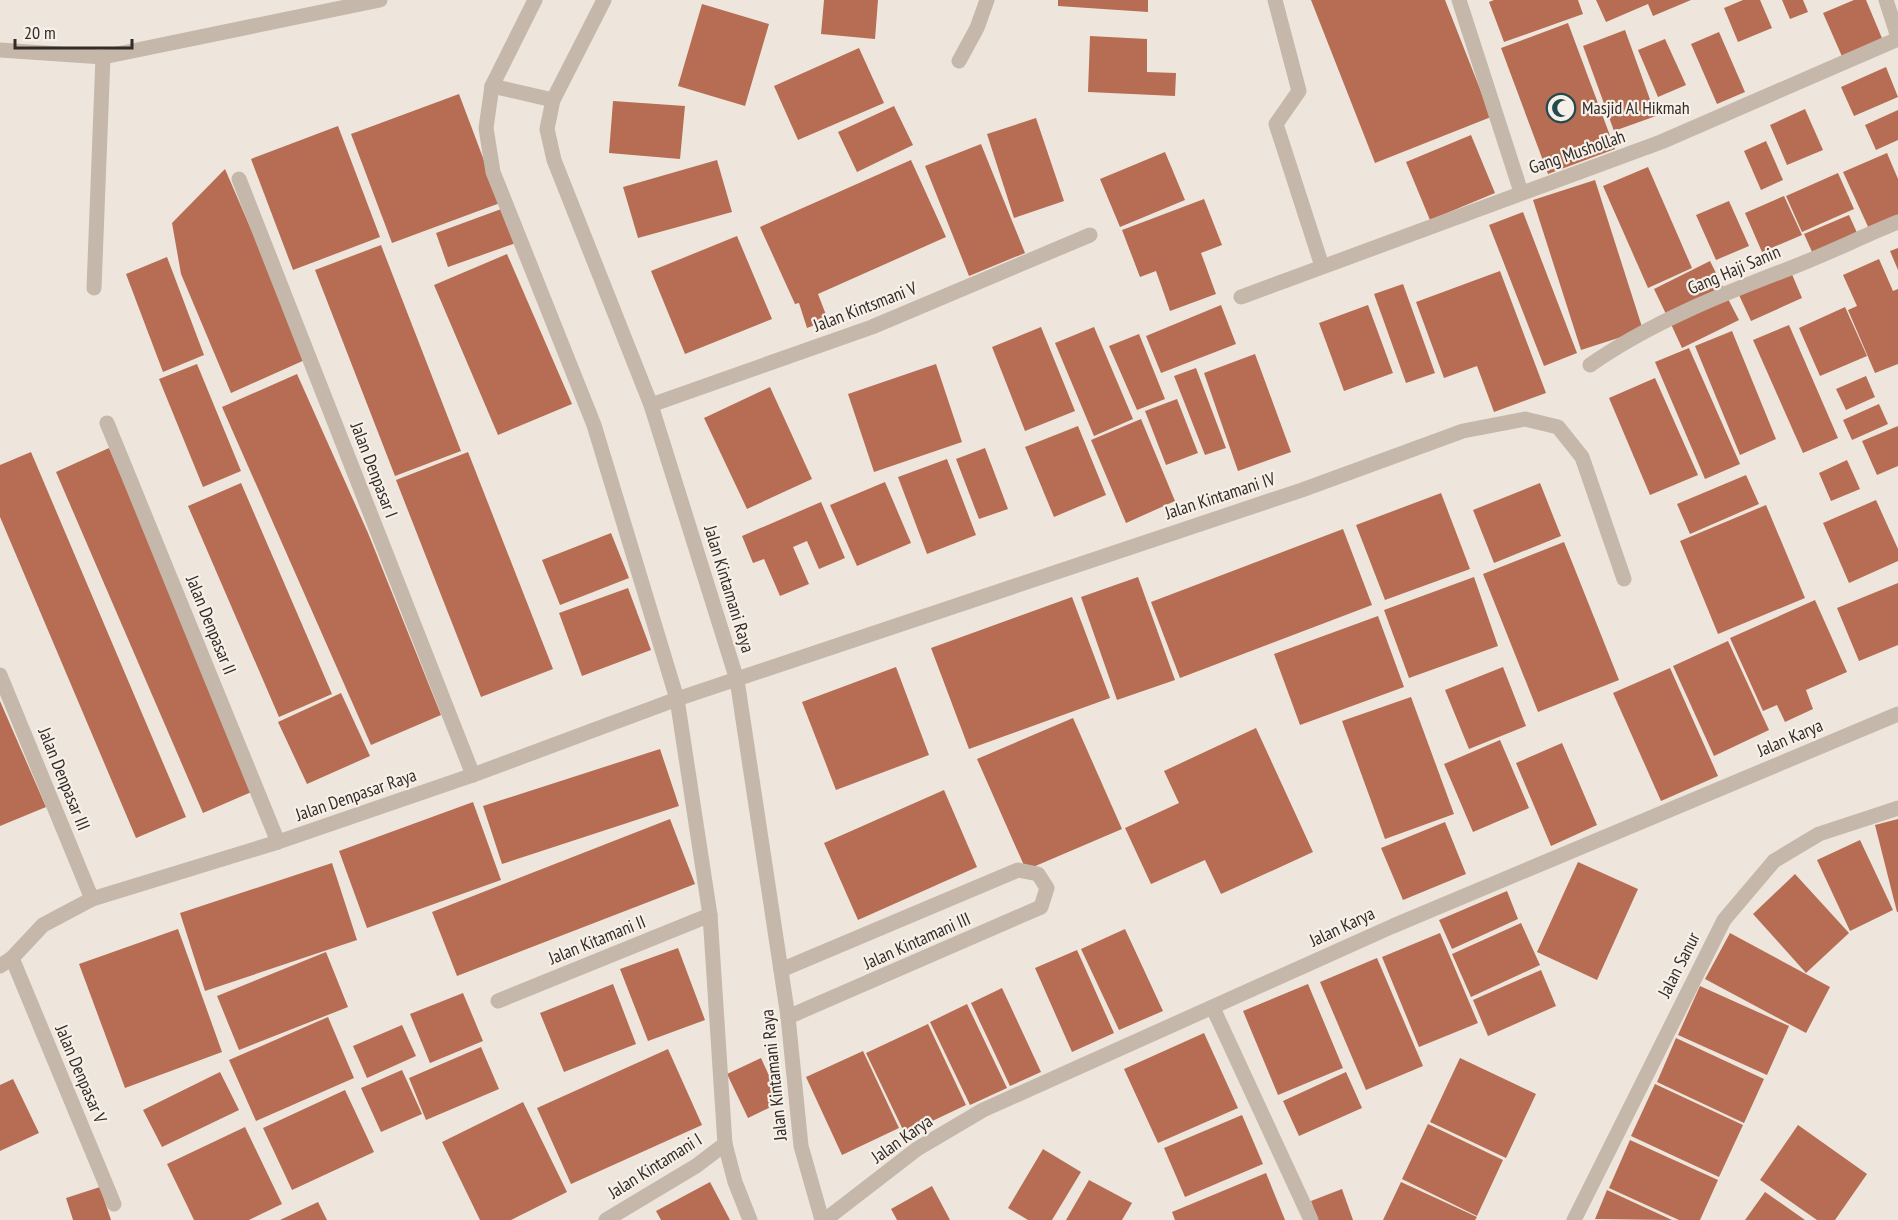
<svg xmlns="http://www.w3.org/2000/svg" width="1898" height="1220" viewBox="0 0 1898 1220" font-family="'PT Sans Narrow',sans-serif">
<style>
.building{fill:#b66d53}
.lines{fill:none;stroke-linecap:round;stroke-linejoin:round}
.minor{stroke:#c5b7aa;stroke-width:15}
.labels{text-anchor:middle;stroke-width:4.5;stroke-linejoin:round;paint-order:stroke}
.poi-label{font-size:18px;fill:#332c28;stroke:#f7f0e8;text-anchor:start}
.street-label{font-size:18px;fill:#332c28;stroke:#f7f0e8}
</style>
<rect width="100%" height="100%" fill="#eee6dc"/>
<g class="building">
<path d="M824 0H878L875 39 821 34Z"/>
<path d="M1058 0H1148V12L1058 6Z"/>
<path d="M1311 0H1445L1491 117 1375 163Z"/>
<path d="M1494 0H1578L1583 14 1504 42 1489 2Z"/>
<path d="M1596 0H1691L1653 16 1648 4 1606 22Z"/>
<path d="M1743 0H1760L1772 28 1738 42 1724 8Z"/>
<path d="M1782 0H1803L1808 12 1790 19Z"/>
<path d="M1854 0H1866L1884 43 1844 61 1823 13Z"/>
<path d="M702 4 769 24 745 106 678 86Z"/>
<path d="M1568 23 1615 149 1548 174 1501 48Z"/>
<path d="M1625 30 1656 116 1614 131 1583 46Z"/>
<path d="M1719 32 1745 92 1717 104 1691 44Z"/>
<path d="M1090 36 1147 39V72L1176 73 1175 96 1088 92Z"/>
<path d="M1665 39 1686 85 1658 97 1638 50Z"/>
<path d="M859 48 884 103 798 140 774 86Z"/>
<path d="M1886 67 1898 97 1854 116 1841 87Z"/>
<path d="M459 94 500 203 392 243 351 134Z"/>
<path d="M613 101 685 106 680 159 609 153Z"/>
<path d="M894 106 913 145 857 172 838 132Z"/>
<path d="M1805 109 1823 150 1787 165 1770 125Z"/>
<path d="M1898 110V140L1876 150 1865 125Z"/>
<path d="M1036 118 1064 201 1014 218 987 134Z"/>
<path d="M338 126 380 237 293 270 251 159Z"/>
<path d="M1471 135 1495 193 1430 220 1406 162Z"/>
<path d="M1766 141 1783 180 1761 190 1744 151Z"/>
<path d="M981 144 1025 253 969 276 925 166Z"/>
<path d="M1165 152 1185 200 1120 227 1100 179Z"/>
<path d="M1887 153 1898 179V218L1870 231 1843 172Z"/>
<path d="M717 160 732 212 638 238 623 187Z"/>
<path d="M911 160 946 237 818 294 828 320 807 328 799 303 795 304 760 227Z"/>
<path d="M1648 167 1692 268 1648 288 1603 186Z"/>
<path d="M225 169 307 359 231 393 181 274 172 223Z"/>
<path d="M1838 173 1854 209 1802 232 1786 196Z"/>
<path d="M1595 180 1643 330 1581 350 1533 200Z"/>
<path d="M1784 196 1802 235 1762 252 1745 213Z"/>
<path d="M1204 199 1222 245 1201 253 1216 294 1170 311 1156 271 1140 277 1122 230Z"/>
<path d="M1729 201 1749 246 1716 260 1696 215Z"/>
<path d="M504 208 516 243 448 267 436 233Z"/>
<path d="M1523 212 1577 353 1544 366 1489 225Z"/>
<path d="M1849 215 1858 235 1813 254 1804 234Z"/>
<path d="M737 236 772 319 685 354 651 271Z"/>
<path d="M381 245 461 451 395 476 315 270Z"/>
<path d="M1898 248V270L1890 251Z"/>
<path d="M507 254 572 404 498 435 434 285Z"/>
<path d="M167 257 204 355 163 372 126 274Z"/>
<path d="M1879 259 1893 291 1898 289V364L1875 373 1848 310 1857 306 1843 275Z"/>
<path d="M1710 261 1723 287 1666 314 1654 289Z"/>
<path d="M1500 271 1546 393 1494 412 1477 366 1444 378 1416 302Z"/>
<path d="M1791 272 1802 298 1751 321 1739 295Z"/>
<path d="M1403 284 1435 373 1406 383 1374 294Z"/>
<path d="M1726 295 1739 320 1682 348 1670 322Z"/>
<path d="M1221 305 1236 344 1161 373 1146 336Z"/>
<path d="M1368 305 1393 373 1344 391 1319 323Z"/>
<path d="M1845 307 1867 356 1820 376 1799 328Z"/>
<path d="M1789 325 1838 438 1803 453 1753 340Z"/>
<path d="M1041 327 1075 411 1025 431 992 347Z"/>
<path d="M1094 327 1133 419 1094 436 1055 343Z"/>
<path d="M1732 331 1776 439 1740 455 1695 346Z"/>
<path d="M1139 334 1165 399 1137 410 1109 346Z"/>
<path d="M1689 348 1740 464 1705 479 1655 362Z"/>
<path d="M1255 354 1291 452 1238 471 1204 373Z"/>
<path d="M197 364 241 471 203 487 159 379Z"/>
<path d="M936 364 962 442 874 472 848 394Z"/>
<path d="M1196 368 1226 448 1205 455 1174 376Z"/>
<path d="M297 374 368 533 441 715 371 745 222 407Z"/>
<path d="M1866 376 1875 397 1846 410 1836 389Z"/>
<path d="M1655 378 1698 475 1650 495 1609 398Z"/>
<path d="M770 387 812 479 747 509 704 418Z"/>
<path d="M1177 399 1198 453 1166 465 1145 411Z"/>
<path d="M1879 404 1888 424 1852 440 1843 420Z"/>
<path d="M1141 419 1175 501 1126 523 1091 440Z"/>
<path d="M1078 426 1106 495 1054 517 1025 447Z"/>
<path d="M1898 426V466L1877 475 1862 441Z"/>
<path d="M109 448 256 790 203 813 56 472Z"/>
<path d="M985 448 1008 509 979 519 956 459Z"/>
<path d="M31 452 186 817 136 838 0 517V465Z"/>
<path d="M468 452 553 669 481 697 396 480Z"/>
<path d="M947 459 976 535 927 554 898 477Z"/>
<path d="M1847 460 1860 489 1831 501 1819 473Z"/>
<path d="M1746 475 1759 504 1690 534 1677 504Z"/>
<path d="M885 482 911 543 857 566 830 505Z"/>
<path d="M241 483 332 694 279 717 188 506Z"/>
<path d="M1540 483 1561 536 1494 563 1473 510Z"/>
<path d="M1441 493 1470 569 1385 600 1356 525Z"/>
<path d="M1876 500 1898 549V561L1849 583 1823 523Z"/>
<path d="M821 502 845 558 819 569 807 541 793 547 809 584 780 596 764 559 753 563 742 536Z"/>
<path d="M1766 505 1805 598 1718 634 1680 541Z"/>
<path d="M1343 529 1372 605 1180 678 1151 602Z"/>
<path d="M611 533 629 578 560 605 542 560Z"/>
<path d="M1564 542 1619 680 1538 712 1483 574Z"/>
<path d="M1138 577 1175 680 1117 700 1081 597Z"/>
<path d="M1474 577 1498 646 1409 678 1384 610Z"/>
<path d="M1898 583V645L1859 661 1837 608Z"/>
<path d="M628 588 651 650 582 676 559 613Z"/>
<path d="M1072 597 1110 698 969 749 931 648Z"/>
<path d="M1815 600 1847 672 1806 690 1813 709 1785 722 1777 705 1763 711 1730 638Z"/>
<path d="M1378 616 1404 687 1300 725 1274 654Z"/>
<path d="M1728 641 1769 730 1714 756 1673 666Z"/>
<path d="M896 667 929 755 836 790 802 702Z"/>
<path d="M1503 667 1526 726 1469 749 1445 690Z"/>
<path d="M1670 668 1718 776 1661 801 1613 693Z"/>
<path d="M341 693 370 756 307 784 278 722Z"/>
<path d="M1411 697 1454 814 1385 839 1342 721Z"/>
<path d="M0 701 46 807 0 826Z"/>
<path d="M1073 718 1122 829 1026 870 977 759Z"/>
<path d="M1256 728 1313 852 1221 894 1205 860 1151 884 1125 828 1179 803 1164 771Z"/>
<path d="M1500 740 1529 808 1473 832 1444 764Z"/>
<path d="M1562 743 1597 825 1551 846 1516 763Z"/>
<path d="M660 749 679 806 502 864 483 806Z"/>
<path d="M944 790 977 867 858 920 824 843Z"/>
<path d="M473 802 501 880 367 928 339 851Z"/>
<path d="M670 819 695 884 457 976 432 912Z"/>
<path d="M1898 819V912H1897L1875 825Z"/>
<path d="M1445 822 1466 874 1403 900 1381 848Z"/>
<path d="M1860 840 1893 910 1850 931 1817 860Z"/>
<path d="M1578 862 1638 889 1597 980 1537 952Z"/>
<path d="M332 863 357 940 205 991 180 913Z"/>
<path d="M1795 874 1849 933 1806 973 1753 914Z"/>
<path d="M1507 891 1518 919 1452 949 1439 920Z"/>
<path d="M1521 923 1540 965 1471 997 1452 954Z"/>
<path d="M178 929 222 1052 125 1088 79 964Z"/>
<path d="M1125 929 1163 1011 1119 1030 1081 949Z"/>
<path d="M1440 933 1478 1023 1419 1047 1382 957Z"/>
<path d="M1730 933 1830 987 1806 1033 1705 979Z"/>
<path d="M678 948 705 1020 648 1041 620 969Z"/>
<path d="M1077 950 1114 1033 1072 1052 1035 968Z"/>
<path d="M326 952 348 1007 239 1050 217 996Z"/>
<path d="M1377 958 1423 1066 1366 1090 1320 982Z"/>
<path d="M1541 970 1556 1006 1488 1036 1473 1000Z"/>
<path d="M613 984 636 1044 564 1072 540 1013Z"/>
<path d="M1308 984 1343 1068 1278 1095 1243 1011Z"/>
<path d="M1700 986 1789 1026 1767 1075 1678 1035Z"/>
<path d="M1002 988 1041 1072 1010 1086 971 1003Z"/>
<path d="M463 993 483 1041 430 1063 410 1014Z"/>
<path d="M967 1004 1007 1088 970 1105 930 1022Z"/>
<path d="M328 1017 354 1078 256 1121 229 1060Z"/>
<path d="M928 1024 966 1105 905 1134 866 1053Z"/>
<path d="M402 1025 416 1056 367 1078 353 1046Z"/>
<path d="M1204 1033 1238 1108 1158 1143 1124 1069Z"/>
<path d="M1676 1038 1764 1079 1744 1123 1657 1082Z"/>
<path d="M481 1047 499 1089 426 1120 409 1078Z"/>
<path d="M668 1049 702 1125 571 1184 537 1108Z"/>
<path d="M863 1051 899 1128 842 1155 806 1077Z"/>
<path d="M761 1058 781 1102 748 1118 727 1074Z"/>
<path d="M1460 1058 1536 1094 1506 1158 1430 1122Z"/>
<path d="M402 1070 422 1114 381 1132 361 1088Z"/>
<path d="M220 1072 239 1110 162 1147 143 1110Z"/>
<path d="M1346 1072 1362 1108 1299 1136 1283 1101Z"/>
<path d="M13 1079 39 1133 0 1151V1085Z"/>
<path d="M1655 1084 1743 1125 1719 1177 1631 1136Z"/>
<path d="M345 1090 374 1152 292 1190 263 1128Z"/>
<path d="M523 1102 567 1192 511 1220H480L442 1142Z"/>
<path d="M1242 1115 1263 1164 1185 1197 1164 1148Z"/>
<path d="M1428 1124 1503 1160 1477 1216 1402 1179Z"/>
<path d="M1798 1125 1867 1174 1835 1220H1817L1760 1180Z"/>
<path d="M245 1127 282 1204 249 1220H194L167 1164Z"/>
<path d="M1630 1140 1718 1180 1700 1220H1679L1609 1188Z"/>
<path d="M1043 1149 1081 1172 1052 1220H1028L1008 1208Z"/>
<path d="M1266 1173 1285 1220H1175L1172 1212Z"/>
<path d="M1089 1180 1132 1203 1122 1220H1066Z"/>
<path d="M710 1182 730 1220H661L656 1211Z"/>
<path d="M1401 1182 1477 1217 1475 1220H1383Z"/>
<path d="M932 1186 950 1220H897L891 1209Z"/>
<path d="M100 1187 111 1220H73L66 1198Z"/>
<path d="M1342 1189 1353 1220H1318L1311 1201Z"/>
<path d="M1607 1190 1672 1220 1595 1219Z"/>
<path d="M1765 1192 1805 1220H1745Z"/>
<path d="M318 1202 327 1220H280Z"/>
</g>
<g class="lines">
<g class="minor">
<path d="M535 0 492 86 486 128 493 172 594 425 677 699 710 915 725 1144 735 1182 750 1220"/>
<path d="M604 0 553 100 547 129 554 160 651 405 737 680 788 1017 801 1146 822 1220"/>
<path d="M1275 0 1299 91 1276 124 1322 266"/>
<path d="M1459 0 1521 192"/>
<path d="M1886 0 1898 37"/>
<path d="M0 50 103 57 380 0"/>
<path d="M959 61 977 28 987 0"/>
<path d="M492 86 553 100"/>
<path d="M239 179 473 775"/>
<path d="M94 288 103 57"/>
<path d="M1241 297 1661 142 1898 39"/>
<path d="M1590 365C1650 323 1720 295 1788 269 1825 255 1861 237 1898 222"/>
<path d="M651 405 872 327 1090 235"/>
<path d="M107 423 278 842"/>
<path d="M0 675 92 899"/>
<path d="M12 958 114 1204"/>
<path d="M0 966 12 958 43 925 92 899 278 842 473 775 677 699 1302 490 1463 431 1525 419 1558 427 1582 457 1624 579"/>
<path d="M781 970 1018 870 1038 874 1047 888 1041 907 788 1017"/>
<path d="M498 1001 710 915"/>
<path d="M1213 1008 1311 1220"/>
<path d="M606 1220 696 1166 725 1144"/>
<path d="M825 1220 917 1149 983 1110 1393 926 1898 714"/>
<path d="M1574 1220 1724 920 1774 861 1819 834 1898 808"/>
</g>
</g>
<defs>
<g id="mosque-ring" transform="scale(1.5)"><circle r="9.5" fill="#f7f0e8" stroke="#234b4f" stroke-width="1.5"/><path d="M3.5-4.9A6 6 0 1 0 3.5 4.9A5 5 0 1 1 3.5-4.9Z" fill="#234b4f"/></g>
</defs>
<g fill-rule="evenodd">
<use href="#mosque-ring" x="1561" y="108"/>
</g>
<g class="labels">
<g class="poi-label">
<text x="1582" y="114">Masjid Al Hikmah</text>
</g>
<g class="street-label">
<text transform="translate(1577 152) rotate(-19)" y="6">Gang Mushollah</text>
<text transform="translate(1734 270) rotate(-23)" y="6">Gang Haji Sanin</text>
<text transform="translate(865 307) rotate(-21)" y="6">Jalan Kintsmani V</text>
<text transform="translate(374 470) rotate(69)" y="6">Jalan Denpasar I</text>
<text transform="translate(1220 496) rotate(-18)" y="6">Jalan Kintamani IV</text>
<text transform="translate(729 589) rotate(73)" y="6">Jalan Kintamani Raya</text>
<text transform="translate(211 625) rotate(68)" y="6">Jalan Denpasar II</text>
<text transform="translate(1790 738) rotate(-23)" y="6">Jalan Karya</text>
<text transform="translate(64 779) rotate(68)" y="6">Jalan Denpasar III</text>
<text transform="translate(356 795) rotate(-19)" y="6">Jalan Denpasar Raya</text>
<text transform="translate(1342 927) rotate(-25)" y="6">Jalan Karya</text>
<text transform="translate(597 940) rotate(-22)" y="6">Jalan Kitamani II</text>
<text transform="translate(917 941) rotate(-24)" y="6">Jalan Kintamani III</text>
<text transform="translate(1679 965) rotate(-63)" y="6">Jalan Sanur</text>
<text transform="translate(81 1074) rotate(67)" y="6">Jalan Denpasar V</text>
<text transform="translate(774 1075) rotate(-96)" y="6">Jalan Kintamani Raya</text>
<text transform="translate(902 1139) rotate(-35)" y="6">Jalan Karya</text>
<text transform="translate(655 1166) rotate(-32)" y="6">Jalan Kintamani I</text>
</g>
</g>
<path d="M15 39v9h117v-9" fill="none" stroke="#332c28" stroke-width="3"/>
<text x="24" y="39" font-size="18" fill="#332c28" stroke="#f7f0e8" stroke-width="4.5" paint-order="stroke">20 m</text>
</svg>
